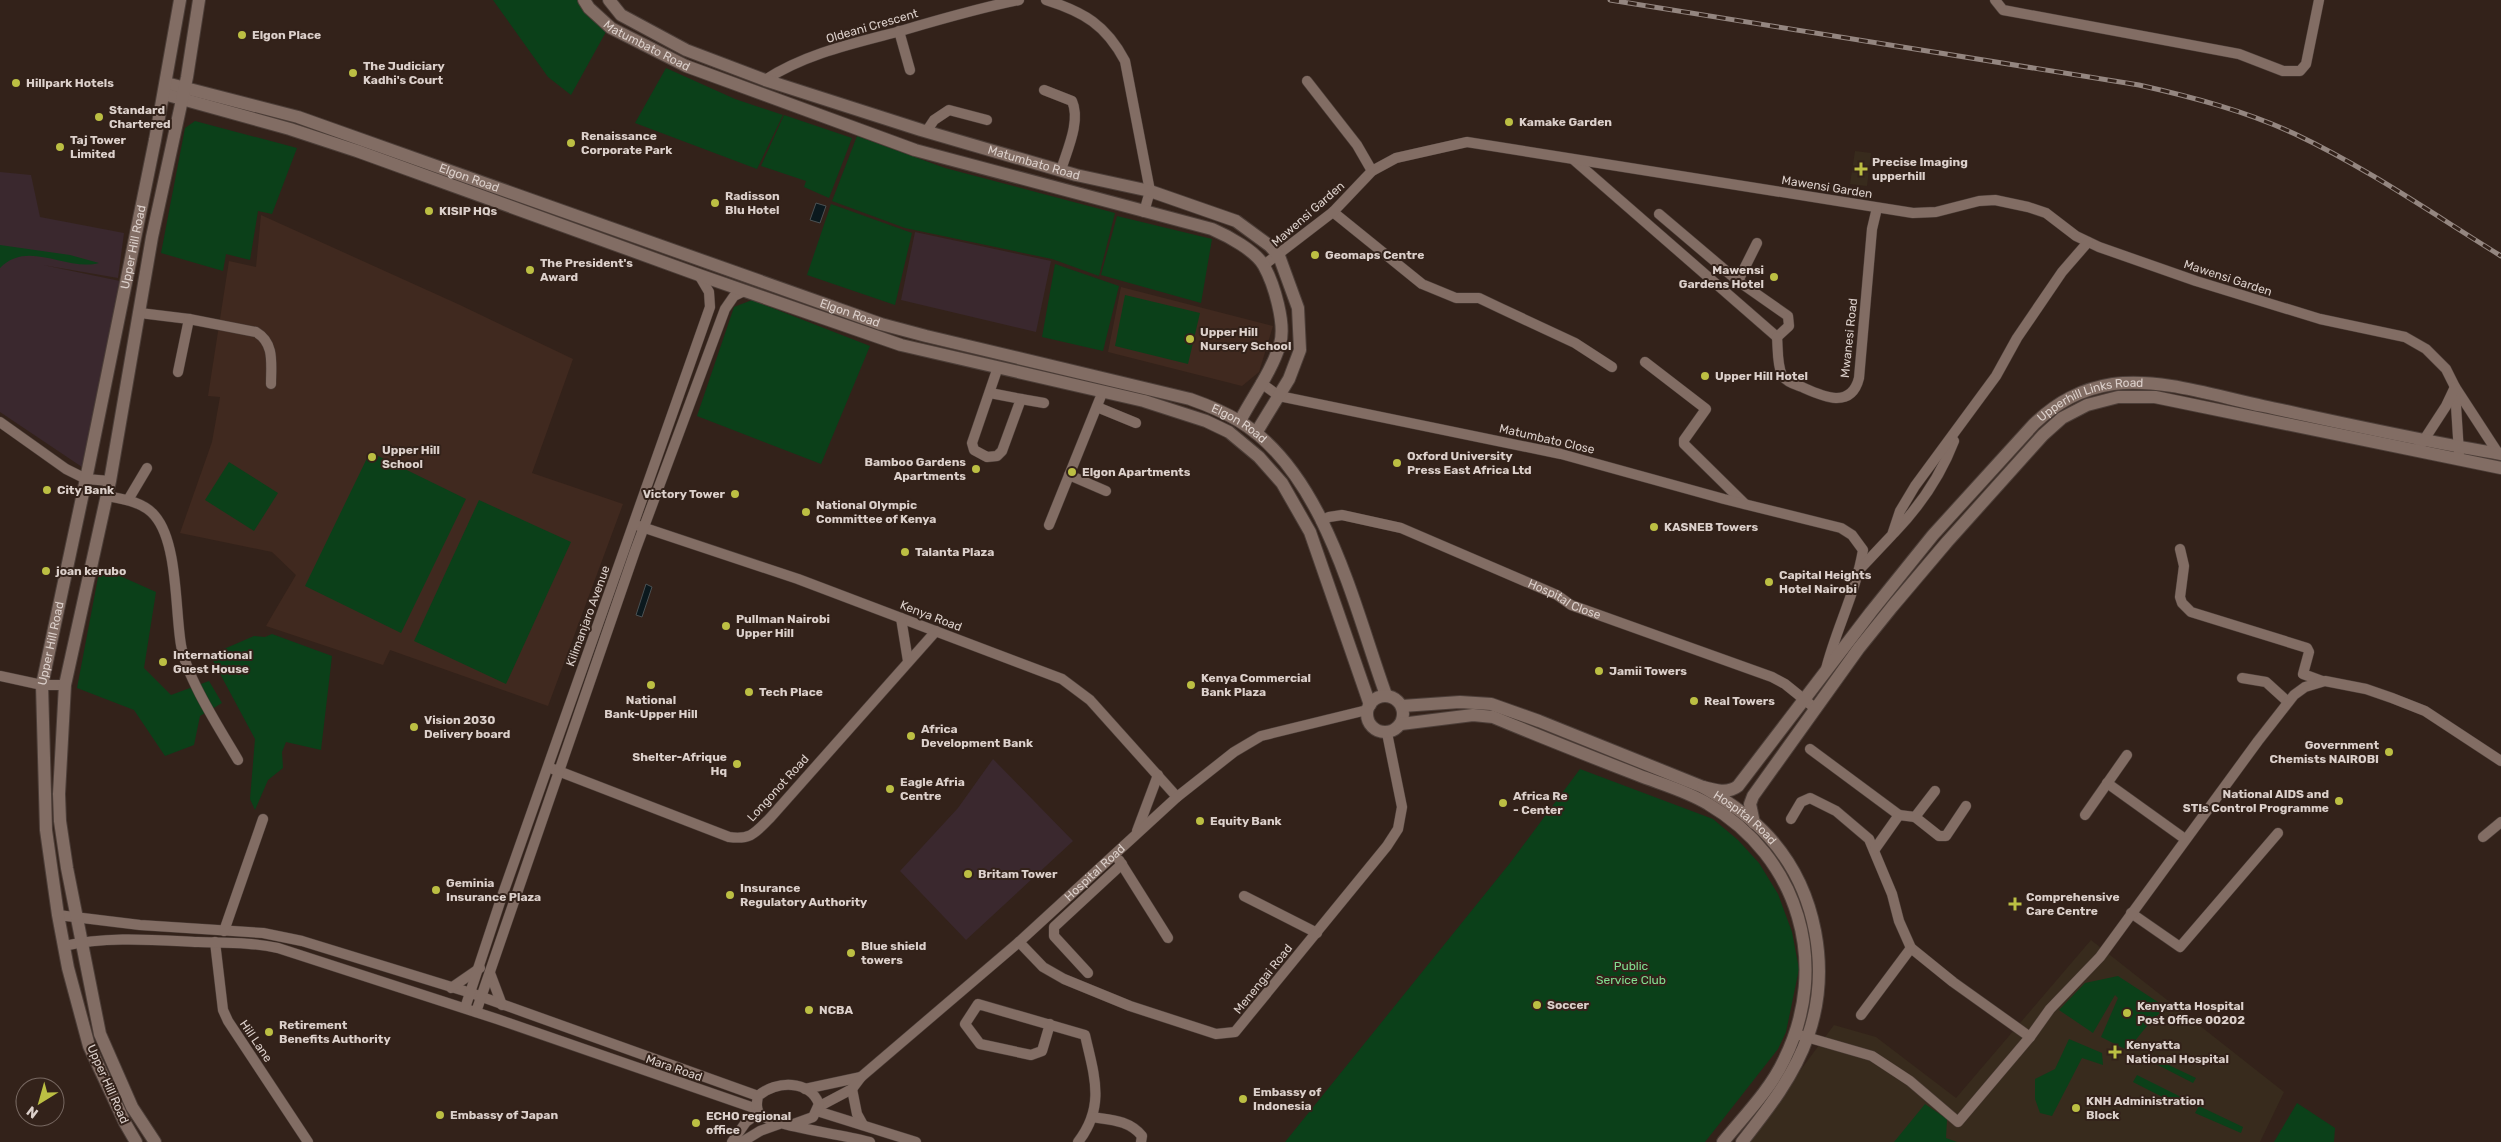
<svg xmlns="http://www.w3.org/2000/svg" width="2501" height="1142" viewBox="0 0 2501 1142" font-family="Rubik,sans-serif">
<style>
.commercial{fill:#3a282e}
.built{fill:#40291f}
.medical{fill:#382b1d}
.green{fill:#0b4019}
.water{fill:#0b191e;stroke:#4a5052}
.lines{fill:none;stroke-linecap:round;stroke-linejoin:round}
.street-casing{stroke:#4c3e38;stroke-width:11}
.secondary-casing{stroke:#4c3e38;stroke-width:14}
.street{stroke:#826d64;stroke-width:10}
.secondary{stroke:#826d64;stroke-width:12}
.rail-casing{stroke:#948680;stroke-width:5}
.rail{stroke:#33221a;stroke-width:3;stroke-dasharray:9;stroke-linecap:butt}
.poi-dot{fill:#bcbf43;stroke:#33221a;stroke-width:2}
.labels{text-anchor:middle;stroke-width:4;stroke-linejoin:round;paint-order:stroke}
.street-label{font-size:12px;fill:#dcd0cb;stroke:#33221a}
.poi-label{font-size:12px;font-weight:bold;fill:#dcd0cb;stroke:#33221a;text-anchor:start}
.park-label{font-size:12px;fill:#82df91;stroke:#33221a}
</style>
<rect width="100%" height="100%" fill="#33221a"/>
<g class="commercial">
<path d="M0 172 31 175 40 217 124 233 118 278 43 265 120 281 85 469 0 412Z"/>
<path d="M915 232 1051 261 1036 332 901 300Z"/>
<path d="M993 759 1073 841 966 940 900 871 958 808Z"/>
</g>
<g class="built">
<path d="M261 215 460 305 573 359 532 473 623 504 548 706 390 650 383 665 266 626 296 575 272 552 180 533 212 442 220 397 208 396 229 261 256 267Z"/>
<path d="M1121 287 1273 326 1259 372 1242 386 1108 352Z"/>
</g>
<g class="medical">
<path d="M1855 151 1871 153 1867 186 1850 184Z"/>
<path d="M2091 940 2284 1092 2260 1142H1747L1834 1025 1876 1037 1956 1098Z"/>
</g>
<g class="green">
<path d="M493 0H579L607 30 571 95 548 77Z"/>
<path d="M666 68 735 99 783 115 757 169 635 123Z"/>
<path d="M784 115 852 138 829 198 804 187 806 181 761 166Z"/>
<path d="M195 121 297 148 272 214 258 211 250 260 226 254 223 271 161 253 185 128Z"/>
<path d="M857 136 945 168 1115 213 1099 276 1052 259 905 228 832 201Z"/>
<path d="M831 204 912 233 895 305 807 275Z"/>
<path d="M1117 216 1212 239 1201 303 1101 275Z"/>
<path d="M0 245 70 255 99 263C67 272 28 239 0 268Z"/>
<path d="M1055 264 1119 286 1103 351 1042 337Z"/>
<path d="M1125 295 1200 313 1188 364 1115 346Z"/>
<path d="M752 300 870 346 821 464 697 416 734 307Z"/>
<path d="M370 452 466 499 401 633 305 586Z"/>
<path d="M229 462 278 493 254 531 205 500Z"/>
<path d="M479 500 571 542 506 684 414 641Z"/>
<path d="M100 567 156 592 144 668 171 695 209 681 222 703 200 716 194 745 165 756 134 710 77 688Z"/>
<path d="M272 634 332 656 321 750 286 742 282 752 283 768 268 780 255 810 250 799 255 739 210 655 254 636 265 637Z"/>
<path d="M1580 769 1713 819 1738 840 1759 863 1778 894 1792 932 1799 969 1786 1032 1778 1049 1705 1142H1285L1510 863Z"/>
<path d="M2118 976 2167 1008C2150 1019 2140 1036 2127 1050L2101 1037 2118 998 2115 995 2093 1033 2059 1010 2085 983Z"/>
<path d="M2069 1039 2102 1053 2103 1065 2082 1058 2052 1116 2040 1113 2035 1099V1079L2055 1069Z"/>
<path d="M2154 1058 2196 1078 2193 1083 2152 1062Z"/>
<path d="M2137 1075 2185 1099 2182 1107 2133 1082Z"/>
<path d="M2297 1103 2335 1128 2334 1142H2274Z"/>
<path d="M1925 1104 1947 1119 1946 1138 1957 1142H1894Z"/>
<path d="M2199 1106 2243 1127 2241 1133 2195 1113Z"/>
</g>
<g class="water">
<path d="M816 203 826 206 820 223 810 220Z"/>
<path d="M646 584 652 587 642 617 636 615Z"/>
</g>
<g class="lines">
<g class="street-casing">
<g id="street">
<path d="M1046 0C1084 12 1106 25 1125 61L1150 191 1144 212"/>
<path d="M1995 0 2003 10 2239 54 2283 71H2300L2306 64 2319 0"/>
<path d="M899 31 910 70"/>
<path d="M765 80C805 54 851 44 897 32 938 20 978 8 1019 0"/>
<path d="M1307 81 1357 145 1372 171"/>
<path d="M1044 90 1072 101C1081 121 1067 150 1061 170"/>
<path d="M926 132 934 120 949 110 987 120"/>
<path d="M1574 160 1777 337"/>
<path d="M1333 212 1422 284 1456 298H1479L1500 308 1575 343 1612 367"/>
<path d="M1659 214 1738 281 1788 316 1789 326 1777 337"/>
<path d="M1264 265 1333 212 1372 171 1396 158 1467 142 1913 213 1936 212 1979 201 1995 200 2028 207 2046 213 2076 236 2099 247 2196 281 2320 319 2405 337 2426 349 2446 369 2455 387 2498 453"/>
<path d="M1738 281 1757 243"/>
<path d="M140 313 189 319 256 332C275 343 271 364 271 384"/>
<path d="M1777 337C1778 348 1777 365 1782 375 1786 382 1795 384 1802 387 1822 396 1851 410 1859 378L1872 229 1877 208"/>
<path d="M1645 362 1706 409 1684 440V444L1745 504"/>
<path d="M178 372 189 319"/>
<path d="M1261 383 1279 396 1561 454 1724 499 1841 528 1852 535 1863 550C1856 592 1836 629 1826 669"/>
<path d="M2455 390 2459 453"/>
<path d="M990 393 1021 399 1002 451 997 456 987 457 974 450 972 443 998 367"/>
<path d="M1021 399 1044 403"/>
<path d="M1097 407 1136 423"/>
<path d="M0 422 66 469 86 479 110 481"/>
<path d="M2420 446 2446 406 2455 387"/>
<path d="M1069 475 1106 491"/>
<path d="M107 496C123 499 144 502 155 516 178 543 175 610 181 645 186 677 221 731 238 760"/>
<path d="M128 500 147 468"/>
<path id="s1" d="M1321 521 1329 517 1342 515 1401 528 1557 595 1571 605 1772 677 1785 684 1816 709"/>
<path d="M1049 525 1103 391"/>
<path d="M639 526 798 579 1062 679 1090 700 1177 797"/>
<path d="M1894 533C1920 506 1941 475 1954 441"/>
<path d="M2180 549 2184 566 2180 597 2182 603 2191 612 2307 648 2309 652 2303 674 2322 681"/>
<path d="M1859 570 1892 535 1900 511 1915 486 1996 376 2017 338 2062 272 2088 242"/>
<path d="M901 618 908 661"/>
<path d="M0 676 42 685H65"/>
<path d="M2242 678 2266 682 2288 702"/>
<path d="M1810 749 1899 815"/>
<path d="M553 769 729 837C751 840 755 833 770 818L936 631"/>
<path d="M2107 783 2185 839"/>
<path d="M2085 815 2127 755"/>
<path d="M1915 817 1939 836H1946L1966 806"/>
<path d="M1791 819 1801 802 1810 798 1836 811 1869 839 1892 894 1899 921 1911 948 1953 982 2030 1037"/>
<path d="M1137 831 1158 775"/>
<path d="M2483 837 2501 822"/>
<path d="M1875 849 1899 815 1915 817 1935 791"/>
<path d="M1119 860 1168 938"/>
<path d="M1244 896 1317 933"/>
<path d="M2131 913 2180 947 2278 833"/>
<path d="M58 915 140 925 263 933 302 941 471 993 758 1096"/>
<path d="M224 931 263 819"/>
<path d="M215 942 223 1010 228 1021 308 1142"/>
<path d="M1019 942 1043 967 1064 979 1130 1006 1216 1034 1235 1032 1387 846 1398 829 1402 807 1387 733"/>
<path d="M64 946C107 936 154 940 198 942 225 943 251 942 278 948L497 1019 757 1109"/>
<path d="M490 973 502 1005"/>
<path d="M1088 973 1054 936V927L1122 864"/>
<path d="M451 988 480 968"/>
<path d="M465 1008 501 899 710 307 709 292 699 275"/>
<path d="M476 1012 635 551 725 309 734 296 744 291"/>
<path d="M1861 1015 1911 948"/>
<path d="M1050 1024 1042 1051 1031 1055 980 1044 965 1024 978 1004 1085 1035C1094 1075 1106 1106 1078 1142"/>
<path d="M1796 1034 1872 1056 1910 1081 1958 1122 2030 1037 2050 1009 2100 957 2258 741 2294 695 2305 687 2325 681 2366 689 2392 698 2425 711 2501 761"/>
<path d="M805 1089 861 1077"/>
<path d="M852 1089 857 1114 863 1125"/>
<path id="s2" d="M818 1107 852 1089 861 1077 1019 942 1177 797 1234 752 1261 736 1273 733 1367 710"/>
<path d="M817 1111 916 1142"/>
<path d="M1092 1117C1111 1120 1129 1120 1142 1136L1141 1142"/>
<path d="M791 1125 813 1117 819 1104C810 1080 776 1080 758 1096 757 1102 755 1109 760 1114 771 1126 847 1135 870 1142"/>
<path d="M732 1142 746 1122 759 1113"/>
<path d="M742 1142 760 1131 779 1124"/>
</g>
</g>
<g class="secondary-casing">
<g id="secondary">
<path id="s3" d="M584 0 589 8 611 28 686 66 915 150 1212 229C1228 236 1256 251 1264 266 1274 284 1286 324 1280 344 1272 371 1253 396 1240 421"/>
<path id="s4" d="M609 0 621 15 686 50 765 80 921 130 1076 175 1150 191 1236 221 1270 246 1279 256 1298 308 1300 350 1289 379 1256 433"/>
<path id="s5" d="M166 83 298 117 881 324 926 336 1190 399C1207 405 1224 412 1239 421 1325 473 1354 607 1386 695"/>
<path d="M164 94 290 129 357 151 699 275 901 345 1144 401 1206 421 1229 432 1259 457 1282 483 1310 532 1370 705"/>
<circle cx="1385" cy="714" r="18"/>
<path id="s6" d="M1402 706 1460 702 1491 704 1539 721 1703 787C1726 800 1751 817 1769 837 1817 890 1831 970 1808 1036 1794 1076 1768 1109 1742 1142"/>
<path d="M1401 724 1473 715 1493 717C1541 737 1589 756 1638 775 1661 784 1687 791 1708 804 1799 857 1831 965 1784 1060 1770 1090 1744 1116 1723 1142"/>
<path id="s7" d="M1703 787C1714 790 1728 794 1738 786L1871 612 1933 535 2034 424C2057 402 2081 389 2113 384 2162 378 2215 396 2263 406 2342 423 2421 441 2501 454"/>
<path d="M1754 823 1750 804 1753 796 1859 648 1892 607 1947 542 2043 435 2062 418 2087 405 2118 397H2155L2501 468"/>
<path id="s8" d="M136 1142 125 1123 89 1046 68 968 58 915 46 830 42 685 86 479 155 140 180 0"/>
<path d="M155 1142 132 1107 100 1034 67 868 60 821 59 794 65 685 110 481 152 237 187 77 199 0"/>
</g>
</g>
<use href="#street" class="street"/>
<use href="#secondary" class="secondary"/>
<g class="rail-casing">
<path id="rail" d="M1610 0 2139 85C2192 97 2246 111 2295 134 2367 168 2433 214 2501 256"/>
</g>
<use href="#rail" class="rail"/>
</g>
<g class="poi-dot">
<circle cx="242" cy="35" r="5"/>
<circle cx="353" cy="73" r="5"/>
<circle cx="16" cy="83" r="5"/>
<circle cx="99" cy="117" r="5"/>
<circle cx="1509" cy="122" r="5"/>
<circle cx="571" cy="143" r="5"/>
<circle cx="60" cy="147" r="5"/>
<path d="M1858.5 161.5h5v5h5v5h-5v5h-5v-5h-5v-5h5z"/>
<circle cx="715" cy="203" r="5"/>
<circle cx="429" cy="211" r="5"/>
<circle cx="1315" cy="255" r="5"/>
<circle cx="530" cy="270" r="5"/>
<circle cx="1774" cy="277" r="5"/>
<circle cx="1190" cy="339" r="5"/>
<circle cx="1705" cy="376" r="5"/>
<circle cx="372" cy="457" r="5"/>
<circle cx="1397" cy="463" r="5"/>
<circle cx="976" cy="469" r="5"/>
<circle cx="1072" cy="472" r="5"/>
<circle cx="47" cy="490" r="5"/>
<circle cx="735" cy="494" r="5"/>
<circle cx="806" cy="512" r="5"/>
<circle cx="1654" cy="527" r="5"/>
<circle cx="905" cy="552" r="5"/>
<circle cx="46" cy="571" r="5"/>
<circle cx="1769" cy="582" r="5"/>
<circle cx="726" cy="626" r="5"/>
<circle cx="163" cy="662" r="5"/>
<circle cx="1599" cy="671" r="5"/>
<circle cx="651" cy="685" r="5"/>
<circle cx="1191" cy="685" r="5"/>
<circle cx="749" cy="692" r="5"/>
<circle cx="1694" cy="701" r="5"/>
<circle cx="414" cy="727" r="5"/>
<circle cx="911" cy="736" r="5"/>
<circle cx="2389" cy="752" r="5"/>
<circle cx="737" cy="764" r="5"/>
<circle cx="890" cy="789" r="5"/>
<circle cx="2339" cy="801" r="5"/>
<circle cx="1503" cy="803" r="5"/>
<circle cx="1200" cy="821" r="5"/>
<circle cx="968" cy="874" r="5"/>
<circle cx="436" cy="890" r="5"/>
<circle cx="730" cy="895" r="5"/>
<path d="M2012.5 896.5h5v5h5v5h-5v5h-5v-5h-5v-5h5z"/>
<circle cx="851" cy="953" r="5"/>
<circle cx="1537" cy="1005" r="5"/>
<circle cx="809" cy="1010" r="5"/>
<circle cx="2127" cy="1013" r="5"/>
<circle cx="269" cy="1032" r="5"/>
<path d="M2112.5 1044.5h5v5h5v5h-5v5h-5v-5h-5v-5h5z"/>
<circle cx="1243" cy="1099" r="5"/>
<circle cx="2076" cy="1108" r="5"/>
<circle cx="440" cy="1115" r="5"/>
<circle cx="696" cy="1123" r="5"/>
</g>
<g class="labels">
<g class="street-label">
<text transform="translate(872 26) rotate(-16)" y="4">Oldeani Crescent</text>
<text dy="4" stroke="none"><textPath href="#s3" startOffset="79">Matumbato Road</textPath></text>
<text dy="4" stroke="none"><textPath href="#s4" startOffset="459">Matumbato Road</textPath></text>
<text dy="4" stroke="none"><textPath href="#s5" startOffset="318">Elgon Road</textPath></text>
<text transform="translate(1827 187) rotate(9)" y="4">Mawensi Garden</text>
<text transform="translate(1308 214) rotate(-41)" y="4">Mawensi Garden</text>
<text dy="4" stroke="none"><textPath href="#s8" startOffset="920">Upper Hill Road</textPath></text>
<text transform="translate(2228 278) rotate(18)" y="4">Mawensi Garden</text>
<text dy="4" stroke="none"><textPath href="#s5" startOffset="722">Elgon Road</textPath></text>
<text transform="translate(1849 338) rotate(-84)" y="4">Mwanesi Road</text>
<text dy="4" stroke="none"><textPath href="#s7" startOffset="568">Upperhill Links Road</textPath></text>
<text dy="4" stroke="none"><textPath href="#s5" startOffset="1128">Elgon Road</textPath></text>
<text transform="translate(1547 439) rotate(13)" y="4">Matumbato Close</text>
<text dy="4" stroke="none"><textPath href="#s1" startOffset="261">Hospital Close</textPath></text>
<text transform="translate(588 616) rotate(-70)" y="4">Kilimanjaro Avenue</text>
<text transform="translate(931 616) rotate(21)" y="4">Kenya Road</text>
<text dy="4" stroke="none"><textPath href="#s8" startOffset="515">Upper Hill Road</textPath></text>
<text transform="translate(778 788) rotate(-48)" y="4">Longonot Road</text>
<text dy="4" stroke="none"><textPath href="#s6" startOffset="369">Hospital Road</textPath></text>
<text dy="4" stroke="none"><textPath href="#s2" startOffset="364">Hospital Road</textPath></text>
<text transform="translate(1263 979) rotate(-51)" y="4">Menengai Road</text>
<text transform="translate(256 1041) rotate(56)" y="4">Hill Lane</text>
<text transform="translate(674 1068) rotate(19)" y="4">Mara Road</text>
<text transform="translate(108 1084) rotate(66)" y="4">Upper Hill Road</text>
</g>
<g class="poi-label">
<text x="252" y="39">Elgon Place</text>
<text x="363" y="70">The Judiciary<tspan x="363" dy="14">Kadhi's Court</tspan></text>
<text x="26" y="87">Hillpark Hotels</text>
<text x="109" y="114">Standard<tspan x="109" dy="14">Chartered</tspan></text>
<text x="1519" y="126">Kamake Garden</text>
<text x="581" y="140">Renaissance<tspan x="581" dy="14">Corporate Park</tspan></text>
<text x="70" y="144">Taj Tower<tspan x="70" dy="14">Limited</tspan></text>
<text x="1872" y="166">Precise Imaging<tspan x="1872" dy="14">upperhill</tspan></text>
<text x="725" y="200">Radisson<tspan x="725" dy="14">Blu Hotel</tspan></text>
<text x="439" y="215">KISIP HQs</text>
<text x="1325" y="259">Geomaps Centre</text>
<text x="540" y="267">The President's<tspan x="540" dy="14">Award</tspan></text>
<text x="1764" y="274" text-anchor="end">Mawensi<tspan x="1764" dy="14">Gardens Hotel</tspan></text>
<text x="1200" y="336">Upper Hill<tspan x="1200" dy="14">Nursery School</tspan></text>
<text x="1715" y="380">Upper Hill Hotel</text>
<text x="382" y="454">Upper Hill<tspan x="382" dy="14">School</tspan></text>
<text x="1407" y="460">Oxford University<tspan x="1407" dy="14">Press East Africa Ltd</tspan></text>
<text x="966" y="466" text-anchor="end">Bamboo Gardens<tspan x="966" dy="14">Apartments</tspan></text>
<text x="1082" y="476">Elgon Apartments</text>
<text x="57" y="494">City Bank</text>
<text x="725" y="498" text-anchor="end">Victory Tower</text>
<text x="816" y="509">National Olympic<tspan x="816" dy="14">Committee of Kenya</tspan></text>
<text x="1664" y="531">KASNEB Towers</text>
<text x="915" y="556">Talanta Plaza</text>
<text x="56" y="575">joan kerubo</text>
<text x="1779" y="579">Capital Heights<tspan x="1779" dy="14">Hotel Nairobi</tspan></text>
<text x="736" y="623">Pullman Nairobi<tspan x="736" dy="14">Upper Hill</tspan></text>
<text x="173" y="659">International<tspan x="173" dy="14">Guest House</tspan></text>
<text x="1609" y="675">Jamii Towers</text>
<text x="1201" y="682">Kenya Commercial<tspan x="1201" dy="14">Bank Plaza</tspan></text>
<text x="759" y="696">Tech Place</text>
<text x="651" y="704" text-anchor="middle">National<tspan x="651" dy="14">Bank-Upper Hill</tspan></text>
<text x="1704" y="705">Real Towers</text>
<text x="424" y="724">Vision 2030<tspan x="424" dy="14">Delivery board</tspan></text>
<text x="921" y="733">Africa<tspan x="921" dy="14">Development Bank</tspan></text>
<text x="2379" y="749" text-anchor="end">Government<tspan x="2379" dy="14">Chemists NAIROBI</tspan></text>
<text x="727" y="761" text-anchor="end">Shelter-Afrique<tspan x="727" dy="14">Hq</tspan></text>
<text x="900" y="786">Eagle Afria<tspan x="900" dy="14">Centre</tspan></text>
<text x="2329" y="798" text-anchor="end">National AIDS and<tspan x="2329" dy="14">STIs Control Programme</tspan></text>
<text x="1513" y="800">Africa Re<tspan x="1513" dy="14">- Center</tspan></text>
<text x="1210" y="825">Equity Bank</text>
<text x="978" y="878">Britam Tower</text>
<text x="446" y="887">Geminia<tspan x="446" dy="14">Insurance Plaza</tspan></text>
<text x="740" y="892">Insurance<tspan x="740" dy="14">Regulatory Authority</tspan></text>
<text x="2026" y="901">Comprehensive<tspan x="2026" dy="14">Care Centre</tspan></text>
<text x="861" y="950">Blue shield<tspan x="861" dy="14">towers</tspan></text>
<text x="1547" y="1009">Soccer</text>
<text x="2137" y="1010">Kenyatta Hospital<tspan x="2137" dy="14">Post Office 00202</tspan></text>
<text x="819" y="1014">NCBA</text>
<text x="279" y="1029">Retirement<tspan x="279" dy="14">Benefits Authority</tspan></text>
<text x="2126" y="1049">Kenyatta<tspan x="2126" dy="14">National Hospital</tspan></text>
<text x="1253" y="1096">Embassy of<tspan x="1253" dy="14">Indonesia</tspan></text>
<text x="2086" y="1105">KNH Administration<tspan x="2086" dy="14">Block</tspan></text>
<text x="450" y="1119">Embassy of Japan</text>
<text x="706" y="1120">ECHO regional<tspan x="706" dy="14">office</tspan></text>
</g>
<g class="park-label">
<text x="1631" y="970">Public<tspan x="1631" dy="14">Service Club</tspan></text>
</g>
</g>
<g transform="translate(40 1102) rotate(217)"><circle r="24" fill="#33221a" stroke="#776861"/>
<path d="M0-4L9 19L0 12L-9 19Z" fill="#bcbf43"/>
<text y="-8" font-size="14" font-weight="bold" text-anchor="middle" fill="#dcd0cb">N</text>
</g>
</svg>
